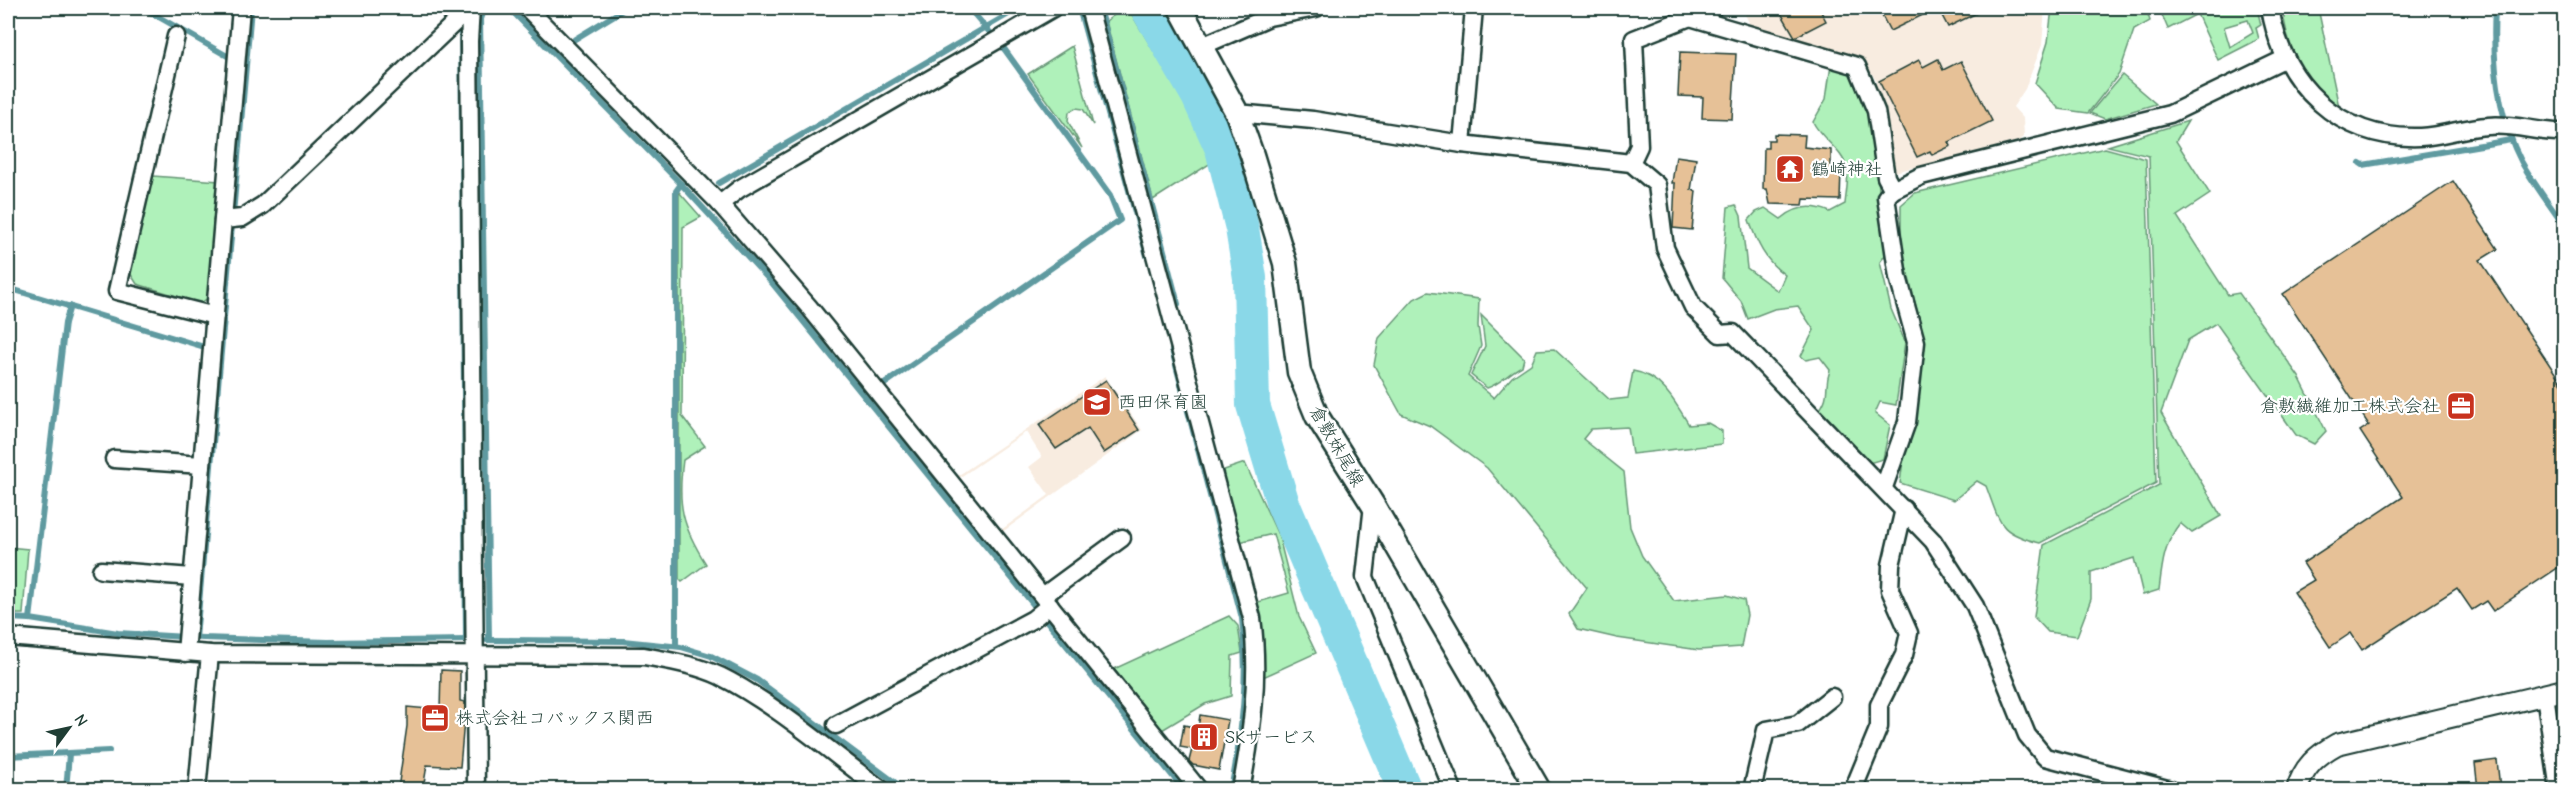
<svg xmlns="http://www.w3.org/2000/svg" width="2572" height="797" viewBox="0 0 2572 797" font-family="'Comic Neue','Klee One',sans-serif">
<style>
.built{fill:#f8ece0;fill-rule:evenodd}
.green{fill:#aff1ba;stroke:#679777;stroke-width:1.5;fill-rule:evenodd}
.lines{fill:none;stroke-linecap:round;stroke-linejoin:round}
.stream{stroke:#5f9aa0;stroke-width:6}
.river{stroke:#8ad8e8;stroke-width:34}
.building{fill:#e6c197;stroke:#1f3d34;stroke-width:1.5}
.minor-casing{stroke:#1f3d34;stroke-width:21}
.tertiary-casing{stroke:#1f3d34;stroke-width:24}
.secondary-casing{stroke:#1f3d34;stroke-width:27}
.minor{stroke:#fff;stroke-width:16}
.tertiary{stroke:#fff;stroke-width:20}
.secondary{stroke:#fff;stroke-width:22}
.labels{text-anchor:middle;stroke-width:4.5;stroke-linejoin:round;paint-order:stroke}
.poi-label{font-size:18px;fill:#1f3d34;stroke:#fff;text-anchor:start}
.street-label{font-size:18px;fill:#1f3d34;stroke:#fff}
</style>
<rect width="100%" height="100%" fill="#fff"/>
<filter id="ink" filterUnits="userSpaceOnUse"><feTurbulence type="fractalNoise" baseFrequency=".0167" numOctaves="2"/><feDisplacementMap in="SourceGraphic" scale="12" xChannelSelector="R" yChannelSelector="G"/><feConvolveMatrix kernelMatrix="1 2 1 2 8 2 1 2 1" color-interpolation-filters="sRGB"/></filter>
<g filter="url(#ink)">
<g class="built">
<path d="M1742 8H2045L2042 45 2025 89 2013 107 2023 118 2024 137 2019 141 1891 173 1872 86 1877 82 1863 60 1752 29Z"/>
<path d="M1105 376 1142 430 1001 533 956 477ZM1026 432 1042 457 1029 467 1049 495 1001 530 959 478Z"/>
</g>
<g class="green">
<path d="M1124 8H1128L1186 105 1211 163 1153 200 1106 21Z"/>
<path d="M2052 8H2146L2150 21 2134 30 2119 74 2088 113 2059 109 2035 83 2048 42Z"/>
<path d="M2159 8H2211L2212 12 2231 8H2257L2261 25 2256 28 2259 39 2218 60 2197 14 2168 29ZM2248 20 2253 33 2230 47 2224 27Z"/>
<path d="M2290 8H2318L2339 107C2305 85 2288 51 2283 12L2291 11Z"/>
<path d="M1072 46 1093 125 1083 109 1076 108 1069 112 1068 121 1082 148 1028 74Z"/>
<path d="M1831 65 1852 69 1875 131 1879 189 1889 250 1880 262 1891 309 1905 342 1896 405 1880 402 1875 413 1890 425 1883 459 1869 463 1818 412C1832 393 1823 390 1830 370L1820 357 1806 360 1801 356 1814 330 1798 306 1774 309 1748 319 1741 301 1722 278 1728 207 1736 205 1741 216 1747 268 1778 291 1785 275C1765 261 1757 243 1749 220L1756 212 1765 208 1781 219C1796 206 1812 204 1830 212L1845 204C1846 193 1849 179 1847 169 1843 150 1821 139 1813 122L1826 99Z"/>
<path d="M2122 75 2156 104 2105 119 2090 113Z"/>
<path d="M2188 121 2176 141 2210 194 2177 216 2228 295 2239 293 2299 377 2326 431 2314 444 2296 435 2216 323 2188 340 2161 413 2221 516 2192 533 2180 523C2164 543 2162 565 2159 590L2143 595 2134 558 2091 572V599L2077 636 2048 632 2034 617 2044 545 2159 485 2149 156 2108 146Z"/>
<path d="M2105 148 2146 159 2156 483 2040 543C1998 533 2000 523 1986 486L1977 481 1954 500 1900 483 1921 327 1901 245V205L1915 193Z"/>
<path d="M153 176 219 181 209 298 200 303 137 284 130 273Z"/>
<path d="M679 192 701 217 683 227 682 416 705 446 683 460C677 505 682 526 706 564L682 582 679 579Z"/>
<path d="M1428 292 1479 299 1478 326 1481 346 1468 376 1494 398 1512 377 1531 364 1537 350 1554 349 1610 400 1628 398 1633 371C1661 375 1676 403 1689 425L1708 423 1722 431V444L1632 454 1628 427 1591 429 1583 439 1624 472 1630 527 1642 556 1674 601 1727 595 1744 600 1747 615 1741 647 1699 650 1617 638 1578 629 1569 614 1587 588 1487 468 1430 426 1401 414 1374 365 1379 338 1414 299Z"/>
<path d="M1481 315 1524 358 1522 366C1508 373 1501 384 1487 388L1471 375 1485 346Z"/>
<path d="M1245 463 1279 537 1299 617 1316 653 1261 678 1255 603 1289 593 1273 534 1239 542 1223 476 1224 470Z"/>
<path d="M8 547 28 549 23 614H8Z"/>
<path d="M1229 616 1238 626 1242 653 1232 656 1231 696 1205 704 1162 730 1114 669Z"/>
</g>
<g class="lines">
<g class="stream">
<path d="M143 8 236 61"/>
<path d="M484 8 480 19 489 640"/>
<path d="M509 8 681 184 773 284 1184 790"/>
<path d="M1079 8 1147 256"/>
<path d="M1100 8 1178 304"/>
<path d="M2495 8C2492 59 2497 114 2521 161 2533 183 2550 205 2564 226"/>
<path d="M461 20 466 640"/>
<path d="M575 39 626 8"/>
<path d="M2360 163 2363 165 2511 140"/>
<path d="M719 183 1019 8"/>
<path d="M8 288 211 349"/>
<path d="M1172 350 1242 618C1249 677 1242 732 1231 790"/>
<path d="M883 385 1120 220 1110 195 1005 50 969 8"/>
<path d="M8 618 30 619 118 633 203 638 328 642 468 640"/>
<path d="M30 619 65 323 70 306"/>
<path d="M196 638 251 8"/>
<path d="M487 640 623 641 681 647 711 656 757 680 905 790"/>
<path d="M676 646V191L681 184"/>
<path d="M8 756 109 751"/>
<path d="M66 790 69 754"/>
</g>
<path class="river" d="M1147 8 1198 96 1222 149 1242 228 1250 278 1253 405 1283 504 1405 790"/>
</g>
<g class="building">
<path d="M1778 8H1819L1826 21 1795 37Z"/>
<path d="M1878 8H1937L1890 31Z"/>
<path d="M1938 8H1987L1948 27Z"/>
<path d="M1680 52 1736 54 1732 119 1702 118 1703 97 1678 96Z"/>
<path d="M1938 59 1943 70 1961 61 1992 121 1949 142 1951 146 1932 155 1930 151 1917 157 1879 81 1919 60 1923 67Z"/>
<path d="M1774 134 1805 135 1804 147 1831 150V169H1841L1840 200 1804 199 1803 205 1770 204 1767 189H1763L1764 148H1768V140H1774Z"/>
<path d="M1676 156 1696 159 1691 190 1696 191 1692 230 1673 228 1675 183H1672Z"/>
<path d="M2453 181 2498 249 2480 260 2565 388V563L2493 611 2486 601 2472 610 2457 588 2362 650 2351 633 2330 647 2294 592 2314 580 2303 563 2403 497 2360 431 2369 425 2283 294Z"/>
<path d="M1106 380 1139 430 1104 453 1088 428 1056 449 1039 425Z"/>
<path d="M441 670 460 671V701L465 702V709L460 767 427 765 423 789H398L407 726V707L440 710Z"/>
<path d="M1200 715 1228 720 1219 770 1193 765 1189 761 1192 749 1180 747 1184 725 1198 728Z"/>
<path d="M2497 760 2500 789H2478L2475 763Z"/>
</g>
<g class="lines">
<g class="minor-casing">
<g id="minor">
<path d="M471 8 469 41 476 790"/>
<path d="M527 8 720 204 809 307 1199 790"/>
<path d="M1089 8 1252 618C1260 677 1252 731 1241 790"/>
<path d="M2270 8C2283 85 2339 140 2420 137 2443 136 2465 127 2488 126 2513 123 2539 133 2564 132"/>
<path d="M1690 17 1857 66 1876 111 1886 177 1893 190"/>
<path d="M176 36 117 291 215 316"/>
<path d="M1202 46 1269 17 1316 8"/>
<path d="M1237 113 1313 120 1462 144 1631 163 1657 185 1665 248 1693 307 1720 334 1733 333 1933 541 1975 606 2027 735 2045 757 2171 790"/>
<path d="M1462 144 1474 8"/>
<path d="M1631 163 1639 146 1634 39 1713 8"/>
<path d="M720 204 739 189 1053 8"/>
<path d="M223 220 242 218 263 205 470 8"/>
<path d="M114 459 202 465"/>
<path d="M1884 487 1907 422 1916 342 1898 277 1886 197 1893 190 1921 176 2170 114 2286 58"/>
<path d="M1373 505 1365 577 1453 790"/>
<path d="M101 570 192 577"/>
<path d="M1043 596 1122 538"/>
<path d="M8 637 210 654 644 656C670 661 696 665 720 676 773 702 833 754 882 790"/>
<path d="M186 653 241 8"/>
<path d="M2545 695 2559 790"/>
<path d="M836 725 1033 619 1050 605"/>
<path d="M197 790 210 654"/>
<path d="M1752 790 1766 730 1798 724 1832 697"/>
<path d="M1853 790 1879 727V705L1904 655 1909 633 1890 590 1891 565 1904 509"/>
</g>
</g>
<g class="tertiary-casing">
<path id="tertiary" d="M2297 790C2303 767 2317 755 2337 744L2564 690"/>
</g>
<g class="secondary-casing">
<path id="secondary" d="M1180 8 1237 113 1252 155 1285 263 1299 372 1317 416 1373 505 1539 790"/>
</g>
<use href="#minor" class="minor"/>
<use href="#tertiary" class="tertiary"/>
<use href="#secondary" class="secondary"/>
</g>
</g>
<defs>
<g id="temple-square" transform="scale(1.5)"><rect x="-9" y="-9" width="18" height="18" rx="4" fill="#c8321e" stroke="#fff"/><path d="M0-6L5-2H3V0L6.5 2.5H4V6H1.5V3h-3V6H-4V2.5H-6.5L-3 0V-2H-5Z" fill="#fff"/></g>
<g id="school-square" transform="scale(1.5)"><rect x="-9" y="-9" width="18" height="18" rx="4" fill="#c8321e" stroke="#fff"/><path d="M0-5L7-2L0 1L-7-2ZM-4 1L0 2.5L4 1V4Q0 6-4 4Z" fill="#fff"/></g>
<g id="office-square" transform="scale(1.5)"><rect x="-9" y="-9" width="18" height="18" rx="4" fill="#c8321e" stroke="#fff"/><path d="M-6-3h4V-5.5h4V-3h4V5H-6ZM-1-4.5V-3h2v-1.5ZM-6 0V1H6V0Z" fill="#fff"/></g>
<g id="building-square" transform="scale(1.5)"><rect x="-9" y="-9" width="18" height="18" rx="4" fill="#c8321e" stroke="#fff"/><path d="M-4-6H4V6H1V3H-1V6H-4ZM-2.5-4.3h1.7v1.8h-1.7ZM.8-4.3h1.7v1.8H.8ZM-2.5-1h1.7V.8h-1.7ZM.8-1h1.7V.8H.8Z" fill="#fff"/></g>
</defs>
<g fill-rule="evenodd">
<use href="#temple-square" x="1790" y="169"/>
<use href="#school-square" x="1097" y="402"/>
<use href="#office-square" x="2461" y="406"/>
<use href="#office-square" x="435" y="718"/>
<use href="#building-square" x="1204" y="737"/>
</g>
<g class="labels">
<g class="poi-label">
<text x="1811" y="175">鶴崎神社</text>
<text x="1118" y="408">西田保育園</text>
<text x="2440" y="412" text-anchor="end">倉敷繊維加工株式会社</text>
<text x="456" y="724">株式会社コバックス関西</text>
<text x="1225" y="743">SKサービス</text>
</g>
<g class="street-label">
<text transform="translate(1337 446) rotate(60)" y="6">倉敷妹尾線</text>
</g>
</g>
<rect width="2572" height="797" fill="none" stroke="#fff" stroke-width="30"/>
<rect x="15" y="15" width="2542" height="767" fill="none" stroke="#1f3d34" stroke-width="2" filter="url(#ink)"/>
<g transform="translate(69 728) rotate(57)" stroke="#ffffff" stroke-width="4.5" paint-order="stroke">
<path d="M0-4.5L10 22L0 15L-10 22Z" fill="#1f3d34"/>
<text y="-9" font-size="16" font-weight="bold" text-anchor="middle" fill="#1f3d34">N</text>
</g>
</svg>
